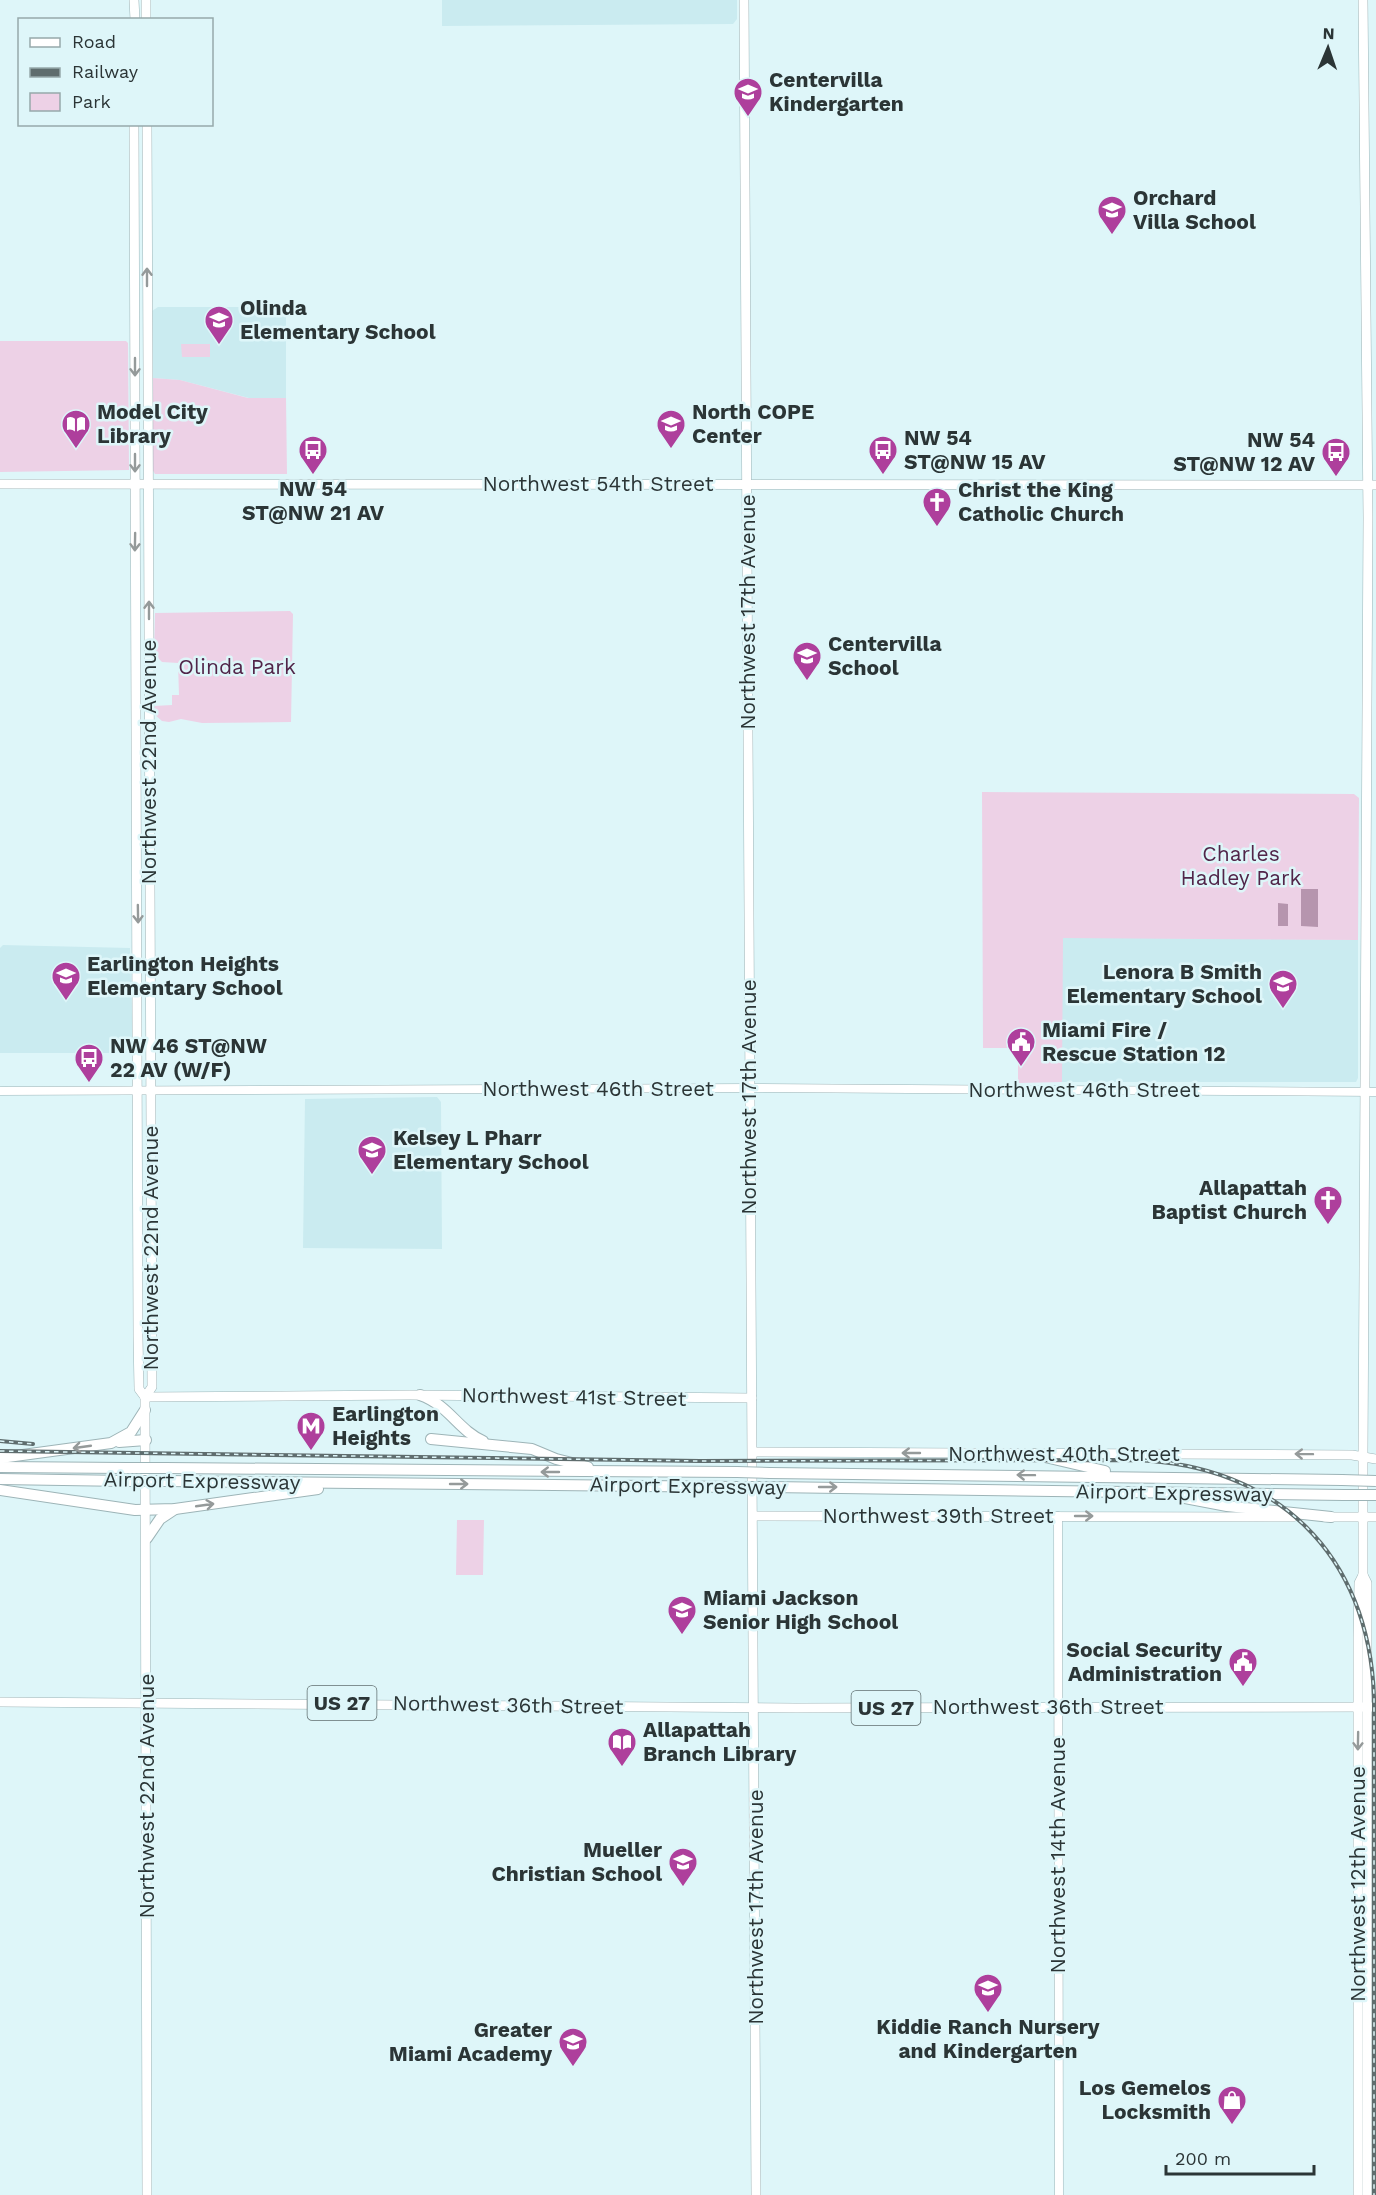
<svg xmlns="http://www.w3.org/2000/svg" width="1376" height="2195" viewBox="0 0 1376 2195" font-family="'Work Sans',sans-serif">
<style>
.built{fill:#caebf0}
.green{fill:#edd1e6}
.water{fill:#b695ae}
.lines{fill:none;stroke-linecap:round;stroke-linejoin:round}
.minor-casing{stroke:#9db4b7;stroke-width:9}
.major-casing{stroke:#9db4b7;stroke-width:10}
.highway-casing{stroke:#9db4b7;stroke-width:12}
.minor{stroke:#fff;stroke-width:8}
.major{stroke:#fff;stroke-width:9}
.highway{stroke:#fff;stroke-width:10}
.rail-casing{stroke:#5f6d6e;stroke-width:4}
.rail{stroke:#def6f9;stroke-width:1.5;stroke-dasharray:4.5;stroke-linecap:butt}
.highway-bridge-casing{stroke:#9db4b7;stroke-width:12;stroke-linecap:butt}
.highway-bridge{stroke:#fff;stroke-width:10}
.oneway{stroke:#959a9a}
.labels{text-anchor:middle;stroke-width:5;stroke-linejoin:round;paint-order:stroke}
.shield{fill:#def6f9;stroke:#616f70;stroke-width:1.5}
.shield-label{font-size:20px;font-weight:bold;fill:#2b3536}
.poi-label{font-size:21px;font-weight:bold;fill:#2b3536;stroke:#def6f9;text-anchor:start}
.street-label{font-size:21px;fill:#2b3536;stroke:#def6f9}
.park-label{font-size:21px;fill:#512549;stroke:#def6f9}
</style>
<rect width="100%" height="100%" fill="#def6f9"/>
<g class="built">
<path d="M442 0H737V19L733 24 442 26Z"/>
<path d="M158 307H282L286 312V398H249L180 380 153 378 152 311Z"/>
<path d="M1062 937 1358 940V1078L1356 1082H1062Z"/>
<path d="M3 945 130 948 133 1053H0V948Z"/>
<path d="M437 1097 441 1102 442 1249 303 1248 305 1099Z"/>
</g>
<g class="green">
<path d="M0 341H126L128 343 129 470 0 472Z"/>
<path d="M181 344H210V357H182Z"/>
<path d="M153 378 180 380 248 398H286L287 474H155L152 469Z"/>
<path d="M290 611 293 614 291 722 202 723 181 719 169 722 162 721 154 714V706L172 705V695H179L178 663 162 662 154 654 155 613Z"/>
<path d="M982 792 1354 794 1359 798 1358 940 1063 938 1062 1082 1018 1083V1048H983Z"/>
<path d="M457 1520H484L483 1575H456Z"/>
</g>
<g class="water">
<path d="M1301 889H1318V927L1301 926Z"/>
<path d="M1278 903 1288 904V926H1278Z"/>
</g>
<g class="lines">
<g class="minor-casing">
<g id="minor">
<path d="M0 1091 749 1088 1376 1092"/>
<path d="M1058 1516 1059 2195"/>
</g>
</g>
<g class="major-casing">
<g id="major">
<path d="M134 0 135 20"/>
<path d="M146 0V20"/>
<path d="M744 0 756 2195"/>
<path d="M1363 0 1368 518 1363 1457V1575L1367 1583V2195"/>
<path d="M134 124 138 1337 139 1389 145 1397"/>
<path d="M147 124 152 1387 145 1397V1410L147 2195"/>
<path d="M0 484 1376 485"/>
<path d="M145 1397 410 1395 752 1398"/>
<path d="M753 1452 1352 1455 1376 1459"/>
<path d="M753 1516 1293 1517"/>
<path d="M1325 1517H1376"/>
<path d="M0 1702 796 1708 1376 1707"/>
<path d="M1358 2195V1637L1359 1583 1363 1575"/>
</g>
</g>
<g class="highway-casing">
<g id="highway">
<path d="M420 1395C449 1405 458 1430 483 1441"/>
<path d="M431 1439 532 1449 556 1459 588 1467"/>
<path d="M119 1442 146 1440"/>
<path d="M1032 1454 1105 1471"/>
<path d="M0 1458 111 1443 131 1432 145 1410"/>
<path d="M0 1467 126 1468"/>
<path d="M165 1468 737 1472"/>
<path d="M770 1473 1342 1480"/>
<path d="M0 1479 126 1481"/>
<path d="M165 1481 737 1487"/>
<path d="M770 1487 1344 1495"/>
<path d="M0 1490 135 1510 175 1509 318 1489"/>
<path d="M1185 1498 1227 1506 1331 1517"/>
<path d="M147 1538 160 1519 175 1509"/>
</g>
</g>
<use href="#minor" class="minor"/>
<use href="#major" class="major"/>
<use href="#highway" class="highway"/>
<g class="rail-casing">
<g id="rail">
<path d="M0 1441 33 1444"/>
<path d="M0 1451 700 1461 1135 1460C1277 1465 1369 1554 1374 1697V2195"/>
</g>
</g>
<use href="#rail" class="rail"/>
<g class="highway-bridge-casing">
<g id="highway-bridge">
<path d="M126 1468H165"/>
<path d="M737 1472 770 1473"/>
<path d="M1342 1480 1376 1481"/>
<path d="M126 1481H165"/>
<path d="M737 1487H770"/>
<path d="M1344 1495H1376"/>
</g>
</g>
<use href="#highway-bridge" class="highway-bridge"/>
</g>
<defs><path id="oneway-shaft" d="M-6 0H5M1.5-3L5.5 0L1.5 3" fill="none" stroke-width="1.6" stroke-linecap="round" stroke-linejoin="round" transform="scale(1.5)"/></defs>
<g class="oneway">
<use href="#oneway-shaft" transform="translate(147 277) rotate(-90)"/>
<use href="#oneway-shaft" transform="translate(135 367) rotate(90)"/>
<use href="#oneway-shaft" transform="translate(135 463) rotate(90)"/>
<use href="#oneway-shaft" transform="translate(135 542) rotate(91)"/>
<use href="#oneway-shaft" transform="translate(149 610) rotate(-90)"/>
<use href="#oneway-shaft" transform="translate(138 914) rotate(89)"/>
<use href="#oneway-shaft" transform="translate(82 1447) rotate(172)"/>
<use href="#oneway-shaft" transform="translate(911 1453) rotate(-180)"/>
<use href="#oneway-shaft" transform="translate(1304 1454) rotate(-179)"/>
<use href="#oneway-shaft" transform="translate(550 1472) rotate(-180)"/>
<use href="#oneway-shaft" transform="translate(1026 1475) rotate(-179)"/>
<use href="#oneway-shaft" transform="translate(459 1484)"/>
<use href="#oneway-shaft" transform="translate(828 1487)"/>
<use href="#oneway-shaft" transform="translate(205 1505) rotate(-8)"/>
<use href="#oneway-shaft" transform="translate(1084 1516)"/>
<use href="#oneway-shaft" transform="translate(1358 1741) rotate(91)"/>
</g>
<defs>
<g id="school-pin" transform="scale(1.5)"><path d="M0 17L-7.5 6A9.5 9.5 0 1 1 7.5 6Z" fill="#ae3f9c" stroke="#def6f9"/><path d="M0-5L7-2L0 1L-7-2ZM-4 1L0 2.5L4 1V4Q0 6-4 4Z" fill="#fff"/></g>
<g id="library-pin" transform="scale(1.5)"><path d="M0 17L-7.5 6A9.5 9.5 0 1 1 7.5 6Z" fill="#ae3f9c" stroke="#def6f9"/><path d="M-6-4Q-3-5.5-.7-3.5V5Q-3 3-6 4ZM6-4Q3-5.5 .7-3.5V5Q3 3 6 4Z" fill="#fff"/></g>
<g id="bus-pin" transform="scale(1.5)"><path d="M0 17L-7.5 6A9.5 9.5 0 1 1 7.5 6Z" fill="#ae3f9c" stroke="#def6f9"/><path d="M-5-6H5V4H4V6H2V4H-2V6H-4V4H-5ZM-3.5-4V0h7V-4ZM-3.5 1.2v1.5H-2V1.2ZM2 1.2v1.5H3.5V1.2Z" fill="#fff"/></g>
<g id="church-pin" transform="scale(1.5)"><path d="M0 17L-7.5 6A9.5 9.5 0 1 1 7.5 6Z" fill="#ae3f9c" stroke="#def6f9"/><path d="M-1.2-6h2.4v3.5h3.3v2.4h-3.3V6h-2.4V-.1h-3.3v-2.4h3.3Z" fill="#fff"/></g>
<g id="civic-pin" transform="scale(1.5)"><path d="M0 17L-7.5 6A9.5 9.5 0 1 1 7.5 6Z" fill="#ae3f9c" stroke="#def6f9"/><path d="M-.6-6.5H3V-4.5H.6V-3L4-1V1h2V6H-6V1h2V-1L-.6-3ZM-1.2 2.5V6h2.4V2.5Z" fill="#fff"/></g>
<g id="metro-pin" transform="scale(1.5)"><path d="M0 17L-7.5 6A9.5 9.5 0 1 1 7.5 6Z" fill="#ae3f9c" stroke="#def6f9"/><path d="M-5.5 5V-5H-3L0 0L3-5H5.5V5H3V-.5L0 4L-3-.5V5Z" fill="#fff"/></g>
<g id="shop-pin" transform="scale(1.5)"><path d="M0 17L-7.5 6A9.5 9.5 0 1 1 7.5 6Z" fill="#ae3f9c" stroke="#def6f9"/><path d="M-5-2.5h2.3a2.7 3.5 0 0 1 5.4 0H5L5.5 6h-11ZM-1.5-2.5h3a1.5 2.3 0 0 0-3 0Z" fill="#fff"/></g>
</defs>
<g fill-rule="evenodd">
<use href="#school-pin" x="748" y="92"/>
<use href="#school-pin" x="1112" y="210"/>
<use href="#school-pin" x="219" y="320"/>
<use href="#library-pin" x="76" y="424"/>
<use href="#school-pin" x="671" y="424"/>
<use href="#bus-pin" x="313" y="450"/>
<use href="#bus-pin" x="883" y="450"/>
<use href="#bus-pin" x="1336" y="452"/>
<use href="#church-pin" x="937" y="502"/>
<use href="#school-pin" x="807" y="656"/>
<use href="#school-pin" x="66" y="976"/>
<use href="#school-pin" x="1283" y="984"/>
<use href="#civic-pin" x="1021" y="1042"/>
<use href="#bus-pin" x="89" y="1058"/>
<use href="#school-pin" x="372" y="1150"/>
<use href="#church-pin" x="1328" y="1200"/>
<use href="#metro-pin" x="311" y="1426"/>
<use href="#school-pin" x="682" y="1610"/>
<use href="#civic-pin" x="1243" y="1662"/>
<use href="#library-pin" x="622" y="1742"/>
<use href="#school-pin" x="683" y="1862"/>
<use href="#school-pin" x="988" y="1988"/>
<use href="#school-pin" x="573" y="2042"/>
<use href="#shop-pin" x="1232" y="2100"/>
</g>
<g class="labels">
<g class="shield">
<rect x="307.5" y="1686" width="69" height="34" rx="4.5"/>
<rect x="851.5" y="1691" width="69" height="34" rx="4.5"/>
</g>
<g class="shield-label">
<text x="342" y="1710">US 27</text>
<text x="886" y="1715">US 27</text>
</g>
<g class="poi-label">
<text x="769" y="87">Centervilla<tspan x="769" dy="24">Kindergarten</tspan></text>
<text x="1133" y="205">Orchard<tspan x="1133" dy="24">Villa School</tspan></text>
<text x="240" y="315">Olinda<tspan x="240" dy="24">Elementary School</tspan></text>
<text x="97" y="419">Model City<tspan x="97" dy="24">Library</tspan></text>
<text x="692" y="419">North COPE<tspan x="692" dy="24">Center</tspan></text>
<text x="904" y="445">NW 54<tspan x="904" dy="24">ST@NW 15 AV</tspan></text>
<text x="1315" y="447" text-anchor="end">NW 54<tspan x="1315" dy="24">ST@NW 12 AV</tspan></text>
<text x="313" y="496" text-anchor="middle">NW 54<tspan x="313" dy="24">ST@NW 21 AV</tspan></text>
<text x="958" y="497">Christ the King<tspan x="958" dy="24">Catholic Church</tspan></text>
<text x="828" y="651">Centervilla<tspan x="828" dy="24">School</tspan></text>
<text x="87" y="971">Earlington Heights<tspan x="87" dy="24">Elementary School</tspan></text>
<text x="1262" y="979" text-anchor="end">Lenora B Smith<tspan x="1262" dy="24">Elementary School</tspan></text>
<text x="1042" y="1037">Miami Fire /<tspan x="1042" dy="24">Rescue Station 12</tspan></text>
<text x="110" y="1053">NW 46 ST@NW<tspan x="110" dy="24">22 AV (W/F)</tspan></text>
<text x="393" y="1145">Kelsey L Pharr<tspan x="393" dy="24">Elementary School</tspan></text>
<text x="1307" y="1195" text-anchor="end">Allapattah<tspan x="1307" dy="24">Baptist Church</tspan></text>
<text x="332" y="1421">Earlington<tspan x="332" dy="24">Heights</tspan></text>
<text x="703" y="1605">Miami Jackson<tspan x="703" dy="24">Senior High School</tspan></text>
<text x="1222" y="1657" text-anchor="end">Social Security<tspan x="1222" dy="24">Administration</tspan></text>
<text x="643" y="1737">Allapattah<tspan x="643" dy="24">Branch Library</tspan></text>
<text x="662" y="1857" text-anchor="end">Mueller<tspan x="662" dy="24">Christian School</tspan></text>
<text x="988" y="2034" text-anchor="middle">Kiddie Ranch Nursery<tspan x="988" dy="24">and Kindergarten</tspan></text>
<text x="552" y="2037" text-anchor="end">Greater<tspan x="552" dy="24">Miami Academy</tspan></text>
<text x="1211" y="2095" text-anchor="end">Los Gemelos<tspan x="1211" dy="24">Locksmith</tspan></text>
</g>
<g class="street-label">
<text x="598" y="491">Northwest 54th Street</text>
<text transform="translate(748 612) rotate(-90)" y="7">Northwest 17th Avenue</text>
<text transform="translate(149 762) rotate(-90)" y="7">Northwest 22nd Avenue</text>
<text x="598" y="1096">Northwest 46th Street</text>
<text x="1084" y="1097">Northwest 46th Street</text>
<text transform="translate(749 1097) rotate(-90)" y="7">Northwest 17th Avenue</text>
<text transform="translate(151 1248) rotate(-90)" y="7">Northwest 22nd Avenue</text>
<text transform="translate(574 1397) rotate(1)" y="7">Northwest 41st Street</text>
<text x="1064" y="1461">Northwest 40th Street</text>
<text transform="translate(202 1481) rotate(1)" y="7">Airport Expressway</text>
<text transform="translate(688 1486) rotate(1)" y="7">Airport Expressway</text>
<text transform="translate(1174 1493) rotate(1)" y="7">Airport Expressway</text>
<text x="938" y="1523">Northwest 39th Street</text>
<text transform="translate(508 1705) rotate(1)" y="7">Northwest 36th Street</text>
<text x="1048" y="1714">Northwest 36th Street</text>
<text transform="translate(147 1796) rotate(-90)" y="7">Northwest 22nd Avenue</text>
<text transform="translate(1058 1855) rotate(-90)" y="7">Northwest 14th Avenue</text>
<text transform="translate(1358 1884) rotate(-90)" y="7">Northwest 12th Avenue</text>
<text transform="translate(756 1907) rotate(-90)" y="7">Northwest 17th Avenue</text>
</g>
<g class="park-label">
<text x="237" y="674">Olinda Park</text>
<text x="1241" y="861">Charles<tspan x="1241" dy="24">Hadley Park</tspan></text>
</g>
</g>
<rect x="18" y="18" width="195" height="108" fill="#def6f9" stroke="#96a9ab" stroke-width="1.5"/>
<rect x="30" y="38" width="30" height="9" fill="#ffffff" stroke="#96a9ab" stroke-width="1.5"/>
<text x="72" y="48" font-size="18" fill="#2b3536">Road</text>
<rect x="30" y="68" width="30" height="9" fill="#5f6d6e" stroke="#96a9ab" stroke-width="1.5"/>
<text x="72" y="78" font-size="18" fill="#2b3536">Railway</text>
<rect x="30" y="93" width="30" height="18" fill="#edd1e6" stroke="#96a9ab" stroke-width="1.5"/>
<text x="72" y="108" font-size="18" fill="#2b3536">Park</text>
<g transform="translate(1328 48) rotate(2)" stroke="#def6f9" stroke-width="4.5" paint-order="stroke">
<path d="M0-4.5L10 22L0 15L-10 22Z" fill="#2b3536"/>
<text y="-9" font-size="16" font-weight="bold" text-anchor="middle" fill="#2b3536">N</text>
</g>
<path d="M1166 2165v9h148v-9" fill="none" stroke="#2b3536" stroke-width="3"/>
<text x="1175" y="2165" font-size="18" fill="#2b3536" stroke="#def6f9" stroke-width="4.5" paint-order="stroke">200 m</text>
</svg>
